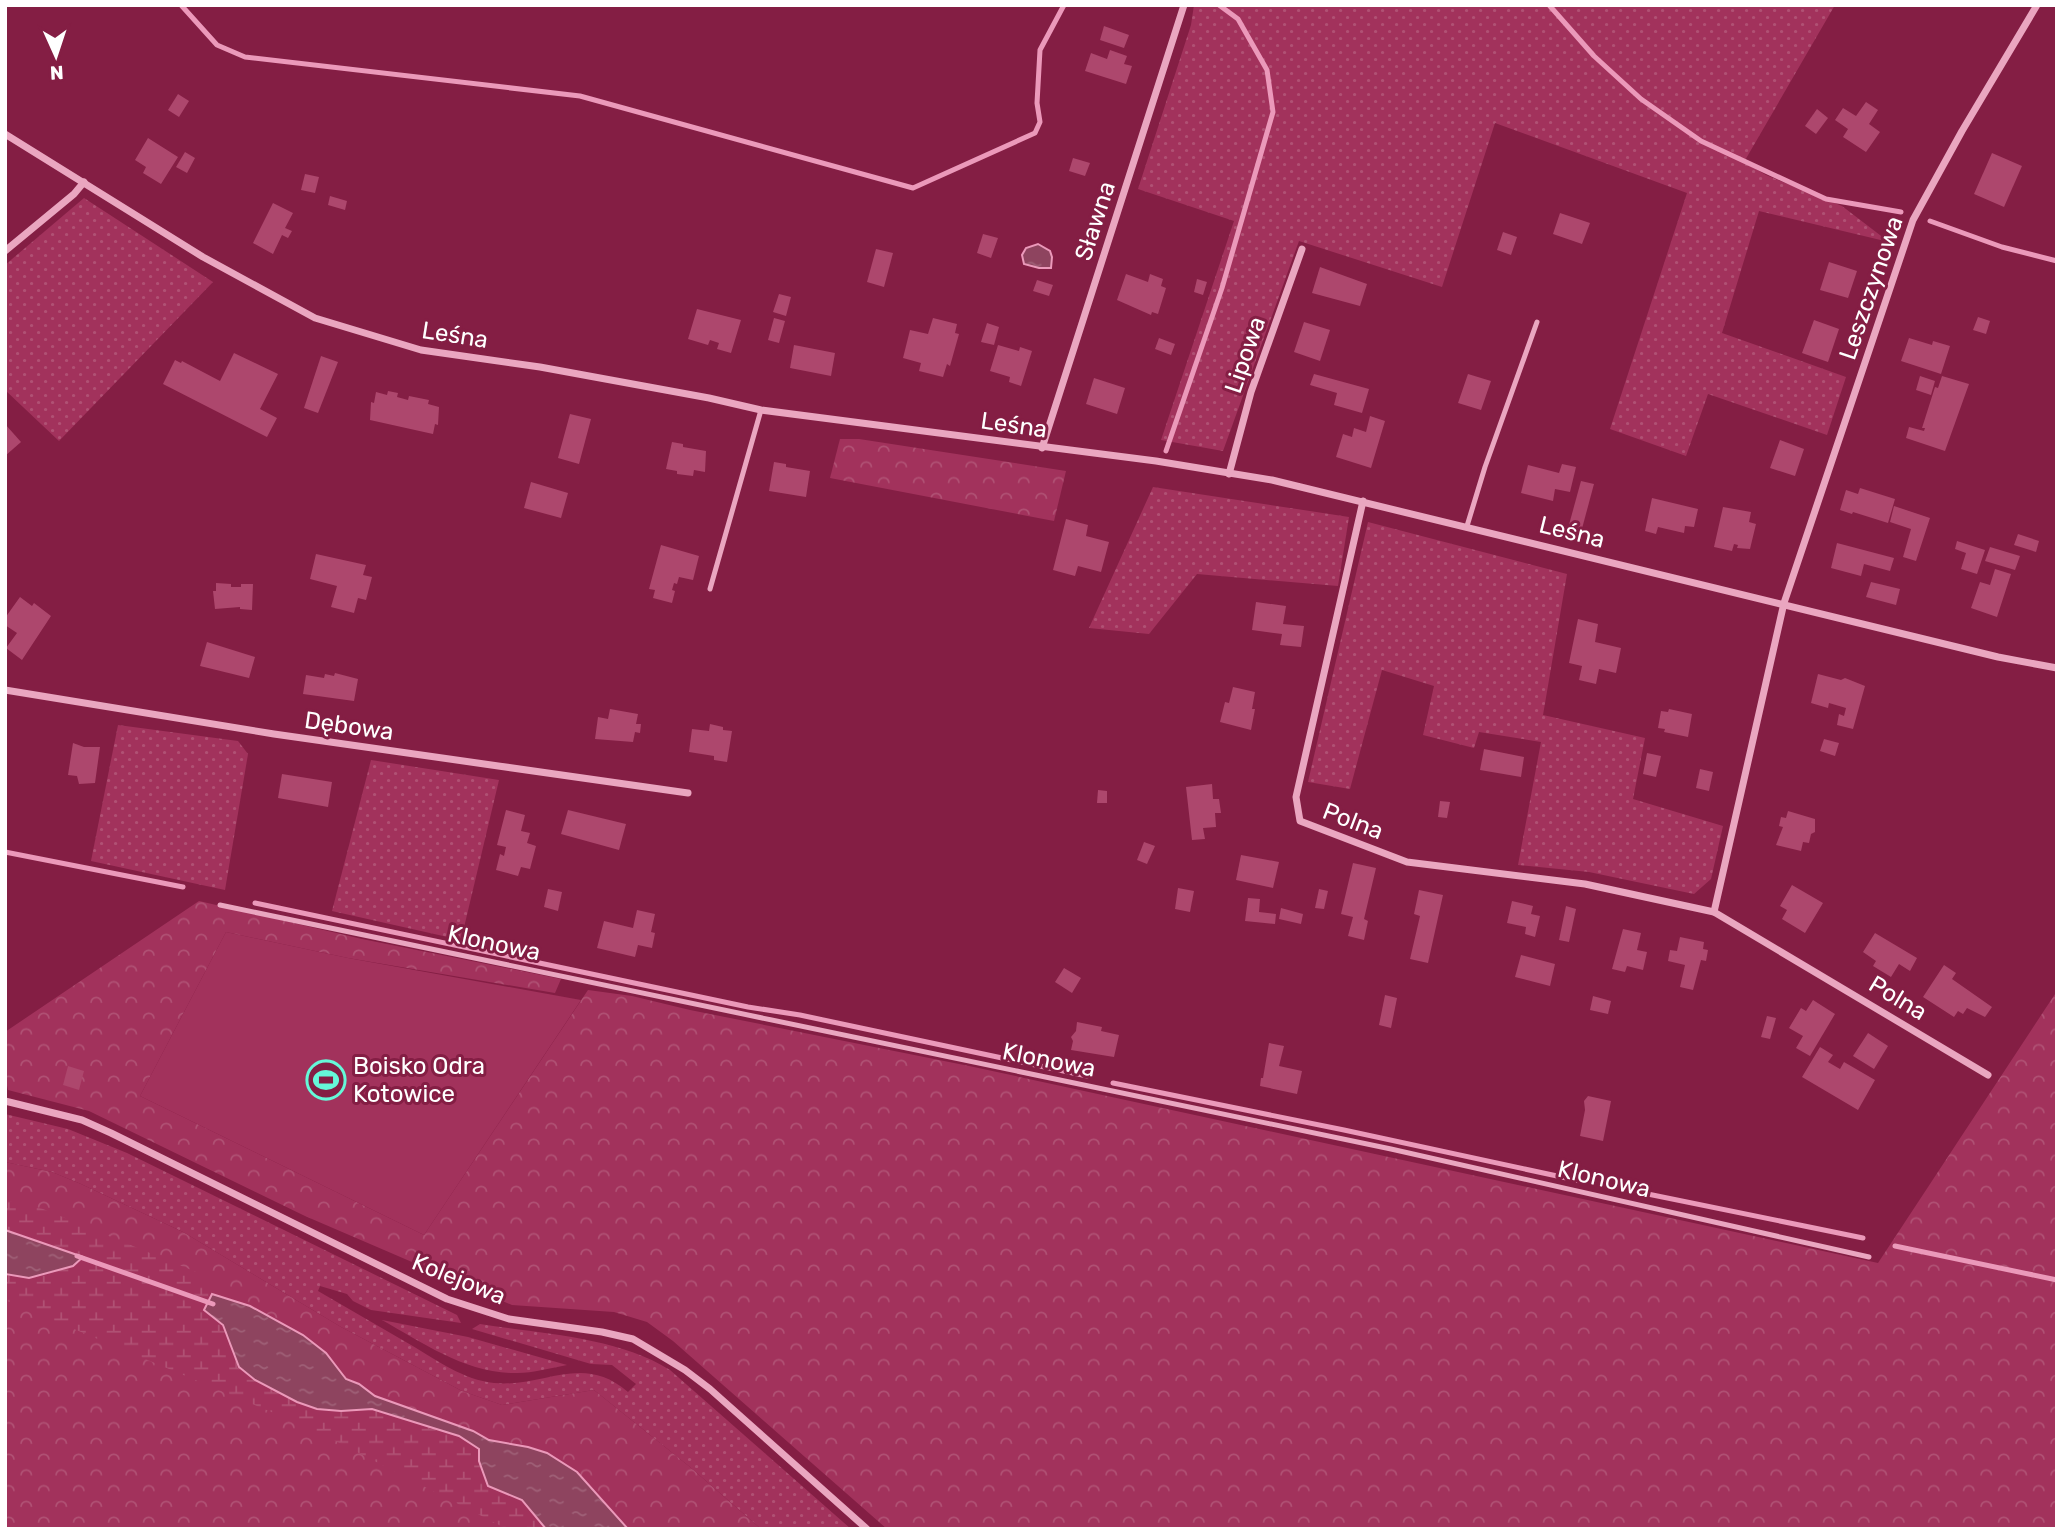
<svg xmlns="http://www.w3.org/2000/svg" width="2062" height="1534" viewBox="0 0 2062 1534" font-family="Rubik,sans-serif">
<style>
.grass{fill:url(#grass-dots)}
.forest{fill:url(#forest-crowns)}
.wetland{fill:url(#wetland-marsh)}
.pitch{fill:#a2325c}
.water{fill:url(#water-ripples);stroke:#eb99ba;stroke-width:2}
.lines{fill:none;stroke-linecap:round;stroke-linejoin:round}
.stream{stroke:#eb99ba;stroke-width:5}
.building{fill:#ad476d}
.lane{stroke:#eaa6c0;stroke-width:5}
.street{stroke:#eaa6c0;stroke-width:7}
.labels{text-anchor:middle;stroke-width:6;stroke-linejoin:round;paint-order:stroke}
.street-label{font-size:24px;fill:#fff;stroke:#841e44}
.poi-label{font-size:24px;fill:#fff;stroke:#841e44;text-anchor:start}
</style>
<defs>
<pattern id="grass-dots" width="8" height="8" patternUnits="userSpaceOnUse" patternTransform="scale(1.75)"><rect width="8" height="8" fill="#a2325c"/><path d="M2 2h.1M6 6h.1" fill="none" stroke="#b05174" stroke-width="1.8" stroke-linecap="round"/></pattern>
<pattern id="forest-crowns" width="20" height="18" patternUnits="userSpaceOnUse" patternTransform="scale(1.75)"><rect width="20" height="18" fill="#a2325c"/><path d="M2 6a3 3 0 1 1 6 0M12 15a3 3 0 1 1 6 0" fill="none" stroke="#b05174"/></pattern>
<pattern id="wetland-marsh" width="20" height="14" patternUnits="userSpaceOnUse" patternTransform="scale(1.75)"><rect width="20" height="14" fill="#a2325c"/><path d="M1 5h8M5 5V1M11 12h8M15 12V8" fill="none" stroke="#b05174"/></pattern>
<pattern id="water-ripples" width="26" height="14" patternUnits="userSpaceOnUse" patternTransform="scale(1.75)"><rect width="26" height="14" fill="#8e445f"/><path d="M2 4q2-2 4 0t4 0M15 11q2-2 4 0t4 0" fill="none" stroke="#9f6077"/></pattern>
</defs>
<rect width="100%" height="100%" fill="#841e44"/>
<g class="grass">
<path d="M1194 5H1835L1744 162 1766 175 1842 206 1889 242 1759 211 1722 333 1846 377 1827 435 1708 394 1686 456 1610 429 1687 193 1495 123 1442 287 1299 241 1223 451 1161 440 1234 221 1138 189 1191 25Z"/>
<path d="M84 198 213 282 59 441 5 390V265Z"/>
<path d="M1153 487 1349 517 1338 586 1197 574 1149 634 1089 628Z"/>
<path d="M1368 522 1567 574 1543 715 1645 738 1633 799 1723 826 1711 879 1694 894 1589 872 1518 865 1541 742 1479 732 1474 748 1423 735 1434 686 1382 670 1350 789 1308 782Z"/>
<path d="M118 725 238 741 248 754 225 890 91 861Z"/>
<path d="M371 760 499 780 461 940 332 911Z"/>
<path d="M5 1114 68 1129 127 1153 457 1315 461 1323 371 1310 353 1301 347 1294 320 1286 318 1291C349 1309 380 1327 411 1345 436 1360 464 1380 494 1383 544 1388 582 1352 628 1392L636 1384 612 1365 591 1364 472 1329 480 1324C542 1334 617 1337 670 1370L851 1529H761L690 1467 594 1390 502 1405 462 1391 341 1327 183 1232 81 1184 52 1172 5 1162Z"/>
<path d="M382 1320 468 1337 567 1365C550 1368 530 1374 513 1373 464 1372 423 1343 382 1320Z"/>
</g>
<g class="forest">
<path d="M840 439H859L1066 471 1054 521 830 478Z"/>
<path d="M199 901 362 939 561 979 555 993 348 958 226 932 140 1096 424 1235 588 990 632 996 690 1010 969 1066 1878 1263 2057 991V1529H887L673 1341 647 1322 614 1312 512 1305 305 1216 89 1111 8 1090 5 1076V1032Z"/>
<path d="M5 1162 52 1172 81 1184 183 1232 341 1327 462 1391 502 1405 594 1390 690 1467 761 1529H5Z"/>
</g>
<path class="wetland" d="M5 1200 43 1209 206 1276 212 1294 204 1310 223 1325 255 1380 357 1411 372 1409 459 1436 479 1449V1461L488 1486 522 1500 546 1529H507L312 1429 5 1300V1274L29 1278 73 1266 82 1257 5 1230Z"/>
<path class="pitch" d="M226 932 348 958 581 1000 424 1235 140 1096Z"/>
<g class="water">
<path d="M1038 244 1050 251 1052 257 1051 268H1039L1024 264 1022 255 1026 248Z"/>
<path d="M5 1230 83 1257 73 1266 29 1278 5 1274Z"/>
<path d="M212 1294 250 1306 303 1335 326 1353 346 1379 359 1384 375 1396 473 1431 489 1440 528 1447 547 1453 577 1472 628 1529H546L522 1500 488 1486 479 1461V1449L459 1436 372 1409 341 1411 317 1409 297 1402 255 1380 239 1367 223 1325 204 1310Z"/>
</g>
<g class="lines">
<g class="stream">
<path d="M181 5 217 45 245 57 580 96 913 188 1035 133 1040 122 1037 103 1040 50 1064 5"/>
<path d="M1549 5 1594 56 1641 99 1701 141 1826 199 1901 212"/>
<path d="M1930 221 2002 247 2057 261"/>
<path d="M1166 451 1222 288 1273 112 1267 70 1238 19 1219 5"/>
<path d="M5 852 183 887"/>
<path d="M255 903 748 1007 800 1015 1087 1076"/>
<path d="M1113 1083 1344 1130 1585 1182"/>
<path d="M1633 1191 1863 1238"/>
<path d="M1895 1246 2057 1280"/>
<path d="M77 1256 213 1304"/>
</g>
</g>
<g class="building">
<path d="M1104 26 1129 35 1124 48 1100 40Z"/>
<path d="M1110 50 1127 56 1124 64 1132 66 1126 84 1085 71 1091 53 1107 59Z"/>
<path d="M178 94 189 101 179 117 168 110Z"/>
<path d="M1866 102 1878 110 1869 124 1880 132 1866 152 1843 137 1848 129 1835 120 1843 108 1856 116Z"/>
<path d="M1817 109 1828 118 1816 134 1805 126Z"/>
<path d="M148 138 178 157 161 184 143 173 146 167 135 160Z"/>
<path d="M185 152 195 158 187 173 176 167Z"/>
<path d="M1992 153 2022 166 2004 207 1974 194Z"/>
<path d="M1073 158 1090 163 1085 176 1069 171Z"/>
<path d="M305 174 319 177 315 193 301 190Z"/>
<path d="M330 196 347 201 345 210 328 205Z"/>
<path d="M273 203 293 213 285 228 292 231 288 238 282 235 273 254 253 243Z"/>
<path d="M1560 213 1590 223 1582 244 1553 234Z"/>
<path d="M1503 232 1517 237 1511 255 1497 250Z"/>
<path d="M983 234 998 238 991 258 977 253Z"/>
<path d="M876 249 893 253 884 287 867 282Z"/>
<path d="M1829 262 1857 271 1848 298 1820 290Z"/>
<path d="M1320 267 1367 284 1360 306 1312 293Z"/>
<path d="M1126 274 1148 282 1150 274 1163 279 1161 286 1166 288 1158 314 1152 312 1151 315 1117 300Z"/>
<path d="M1197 279 1207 282 1203 295 1194 292Z"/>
<path d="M1037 280 1053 285 1049 296 1033 291Z"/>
<path d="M779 294 791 297 786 316 773 312Z"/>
<path d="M697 309 741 320 731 353 717 349 719 343 710 340 708 345 688 339Z"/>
<path d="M1978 317 1990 321 1986 334 1973 330Z"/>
<path d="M774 318 785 321 779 343 768 340Z"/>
<path d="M933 318 957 324 955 333 959 334 950 366 947 364 943 377 919 371 921 363 903 358 910 330 928 334Z"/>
<path d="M1814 320 1839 329 1828 362 1802 353Z"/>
<path d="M1304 322 1330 330 1320 361 1294 352Z"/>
<path d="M987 323 999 327 994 345 981 342Z"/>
<path d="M1159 338 1175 344 1171 355 1155 349Z"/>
<path d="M1909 338 1932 345 1933 341 1950 346 1941 374 1901 361Z"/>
<path d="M794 345 835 353 831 376 790 368Z"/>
<path d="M998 345 1019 351 1020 347 1032 351 1021 386 1009 382 1010 377 990 371Z"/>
<path d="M234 353 278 374 260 409 277 418 267 437 163 384 175 360 181 363 182 361 220 381Z"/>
<path d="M321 356 338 362 318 413 304 408Z"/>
<path d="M1314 374 1369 389 1362 413 1334 405 1337 393 1310 385Z"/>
<path d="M1468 374 1491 381 1481 410 1458 403Z"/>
<path d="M1920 376 1935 381 1931 395 1916 390Z"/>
<path d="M1942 376 1969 384 1945 451 1906 438 1909 427 1924 431 1925 428H1922L1935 387 1938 388Z"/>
<path d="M1094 378 1125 388 1117 414 1086 404Z"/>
<path d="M388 391 398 393 397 397 408 400 409 396 429 400 428 404 439 407 438 425 435 424 433 434 370 420 371 402 374 403 376 392 387 395Z"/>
<path d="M570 414 591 419 579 464 558 458Z"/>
<path d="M1370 416 1385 421 1371 468 1336 457 1343 434 1352 437 1354 428 1366 432Z"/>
<path d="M5 424 21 442 5 456Z"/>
<path d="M1780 440 1804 449 1795 476 1770 468Z"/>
<path d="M672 442 683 444V447L706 451 705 472 694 470 693 476 677 474V471L666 469Z"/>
<path d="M774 462 786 464V467L810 471 806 497 769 491Z"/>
<path d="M1562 464 1576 467 1570 492 1555 489 1553 501 1521 493 1528 465 1559 473Z"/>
<path d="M1581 481 1594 484 1580 536 1567 532Z"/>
<path d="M531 482 568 493 561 518 524 508Z"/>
<path d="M1860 488 1895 499 1888 523 1853 512 1852 514 1840 510 1846 490 1858 494Z"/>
<path d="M1652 498 1698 509 1694 527 1685 526 1684 533 1658 527 1656 534 1645 531Z"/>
<path d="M1894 506 1930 518 1916 561 1903 557 1911 529 1890 522Z"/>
<path d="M1723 507 1751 512 1749 522 1756 524 1750 549 1737 548 1738 545 1734 544 1732 551 1714 547Z"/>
<path d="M1066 519 1088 525 1086 536 1109 542 1101 572 1078 566 1075 576 1053 570Z"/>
<path d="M2018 534 2039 541 2036 552 2014 545Z"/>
<path d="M1957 541 1985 550 1977 574 1961 569 1966 553 1955 549Z"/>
<path d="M1837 543 1894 558 1890 571 1864 564 1861 576 1831 568Z"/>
<path d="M661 545 699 556 693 580 679 577 677 584 674 583 672 590 675 591 672 603 653 598 655 590 649 589Z"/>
<path d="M1990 547 2020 556 2015 570 1985 561Z"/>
<path d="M316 554 366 565 363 575 372 577 366 600 358 598 354 613 331 607 337 586 310 579Z"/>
<path d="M1995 569 2011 574 1997 617 1971 608 1980 582 1990 585Z"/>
<path d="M1871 582 1900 589 1896 605 1866 597Z"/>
<path d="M216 583 231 584V587H241V584H253L252 610 240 609V607L215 609 213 591H216Z"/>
<path d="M20 597 32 606 34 603 51 616 22 660 6 648 17 633 5 625V618Z"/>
<path d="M1256 602 1286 606 1283 624 1304 626 1301 647 1280 645 1282 634 1252 630Z"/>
<path d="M1578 619 1598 624 1595 642 1621 648 1616 673 1599 669 1596 684 1579 680 1582 666 1569 663Z"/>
<path d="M207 642 255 657 249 678 200 666Z"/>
<path d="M335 673 358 679 354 701 303 694 306 675 324 678 325 674 334 676Z"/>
<path d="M1818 674 1841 680 1845 678 1865 686 1853 729 1837 725 1839 714 1844 716 1846 708 1829 703 1828 708 1811 703Z"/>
<path d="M1233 687 1255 692 1252 709H1255L1251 730 1220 722 1225 702 1229 703Z"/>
<path d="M610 709 638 714 636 724H641L640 733 635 732 633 742 595 739 598 717 608 719Z"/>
<path d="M1669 709 1692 714 1688 737 1664 732 1665 729 1658 728 1661 711 1668 712Z"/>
<path d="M710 724 723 727V730L732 731 727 762 714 760V756L689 752 692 729 709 731Z"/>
<path d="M1824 739 1839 743 1835 756 1820 751Z"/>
<path d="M73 743 84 747H100L95 783 79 784 77 776 68 775Z"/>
<path d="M1484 749 1524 757 1521 777 1480 770Z"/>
<path d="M1647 753 1661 756 1656 777 1643 774Z"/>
<path d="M1700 769 1713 772 1709 791 1696 788Z"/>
<path d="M282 774 332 782 328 807 278 798Z"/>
<path d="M1212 784 1213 799H1219L1221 813H1215L1216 827 1203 828 1205 839 1192 840 1186 787Z"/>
<path d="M1098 790 1107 791V803H1097Z"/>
<path d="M1440 801 1450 802 1447 818 1438 817Z"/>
<path d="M506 810 525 815 521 831 530 833 527 843 536 846 530 869 521 867 518 876 496 870 500 854 504 856 506 847 497 845Z"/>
<path d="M568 810 626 824 619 850 561 834Z"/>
<path d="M1788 811 1815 819V832L1811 834 1809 843 1803 842 1801 851 1776 845 1783 827 1779 826 1781 817 1786 818Z"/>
<path d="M1144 842 1155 846 1147 864 1137 860Z"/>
<path d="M1241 855 1279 862 1273 888 1236 880Z"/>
<path d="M1353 863 1376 868 1364 919 1368 921 1364 940 1348 936 1353 917 1341 914Z"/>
<path d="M1792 885 1823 903 1805 933 1782 919 1787 910 1780 906Z"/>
<path d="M1178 888 1194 891 1190 912 1175 909Z"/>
<path d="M548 889 562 892 558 911 544 907Z"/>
<path d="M1319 889 1328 891 1324 909 1315 908Z"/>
<path d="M1419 890 1443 895 1428 963 1410 959 1420 916 1414 914Z"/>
<path d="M1248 898 1260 899 1259 912 1276 914 1275 924 1245 921Z"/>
<path d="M1512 901 1533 906 1531 914 1540 916 1535 937 1525 934 1526 927 1507 923Z"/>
<path d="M1566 906 1576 909 1569 942 1559 940Z"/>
<path d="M1281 908 1303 914 1301 924 1279 919Z"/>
<path d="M637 910 655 914 651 932 655 933 652 948 638 945 635 957 597 948 604 921 633 928Z"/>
<path d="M1623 929 1641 933 1637 950 1647 952 1643 970 1627 966 1625 972 1612 969Z"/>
<path d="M1875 933 1917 958 1910 971 1899 964 1891 977 1873 966 1876 961 1863 952Z"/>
<path d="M1680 937 1704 942 1703 949 1708 950 1706 961 1701 960 1693 990 1680 987 1685 965 1668 961 1670 950 1677 951Z"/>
<path d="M1521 955 1555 964 1550 986 1515 977Z"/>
<path d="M1944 965 1956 973 1952 979 1992 1007 1985 1017 1967 1008 1963 1014 1958 1011 1954 1017 1923 997Z"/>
<path d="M1064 968 1081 978 1072 993 1055 982Z"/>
<path d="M1385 995 1397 998 1391 1028 1379 1025Z"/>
<path d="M1593 996 1611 1001 1608 1014 1590 1010Z"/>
<path d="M1813 1000 1835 1014 1810 1056 1796 1048 1803 1036 1789 1028 1801 1008 1806 1011Z"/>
<path d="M1767 1016 1776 1018 1770 1039 1761 1037Z"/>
<path d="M1077 1022 1102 1027 1101 1031 1119 1035 1114 1057 1071 1050 1073 1041 1071 1037 1076 1031Z"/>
<path d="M1868 1033 1888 1046 1874 1069 1853 1056Z"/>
<path d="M1269 1043 1284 1046 1279 1066 1302 1071 1297 1094 1260 1086 1261 1078H1263Z"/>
<path d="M1820 1047 1833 1055 1828 1062 1840 1069 1844 1062 1875 1080 1858 1110 1802 1077Z"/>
<path d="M68 1066 84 1071 79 1090 63 1085Z"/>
<path d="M1588 1096 1611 1101 1603 1141 1580 1136 1585 1110 1584 1101Z"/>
</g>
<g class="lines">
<g class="lane">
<path d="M1467 526 1485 467 1537 322"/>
<path d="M710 589 761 410"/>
<path d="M220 905 1391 1149 1869 1257"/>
</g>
<g class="street">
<path d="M5 134 203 257 315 318 421 350 540 367 709 398 761 410 1156 461 1272 480 1998 657 2057 668"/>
<path d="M5 251 74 194 84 182"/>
<path d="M1042 448 1184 5"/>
<path d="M1229 474 1251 392 1302 249"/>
<path d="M1363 501 1296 797 1300 821 1407 862 1585 884 1714 912"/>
<path d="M5 690 274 734 688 793"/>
<path d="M1988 1075 1714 912 1784 603 1913 220 1962 131 2037 5"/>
<path d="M5 1101 82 1120 111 1133 447 1299 509 1319 602 1332 633 1339 685 1370 710 1389 867 1529"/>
</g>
</g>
<defs>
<g id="stadium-ring" transform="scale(2.0125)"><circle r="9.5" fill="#841e44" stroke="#65f8d8" stroke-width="1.5"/><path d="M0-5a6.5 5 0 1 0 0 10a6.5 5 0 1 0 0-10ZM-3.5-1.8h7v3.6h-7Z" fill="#65f8d8"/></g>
</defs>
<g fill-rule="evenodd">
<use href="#stadium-ring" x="326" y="1080"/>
</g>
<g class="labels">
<g class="street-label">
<text transform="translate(1095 221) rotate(-72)" y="8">Sławna</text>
<text transform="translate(1871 288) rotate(-71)" y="8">Leszczynowa</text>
<text transform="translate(455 335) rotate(9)" y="8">Leśna</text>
<text transform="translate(1245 355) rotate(-71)" y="8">Lipowa</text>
<text transform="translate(1014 425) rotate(8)" y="8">Leśna</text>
<text transform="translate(1572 532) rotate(14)" y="8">Leśna</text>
<text transform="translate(349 726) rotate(8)" y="8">Dębowa</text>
<text transform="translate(1353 821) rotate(21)" y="8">Polna</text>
<text transform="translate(494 943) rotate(12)" y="8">Klonowa</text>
<text transform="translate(1898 998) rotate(31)" y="8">Polna</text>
<text transform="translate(1049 1060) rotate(11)" y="8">Klonowa</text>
<text transform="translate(1604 1179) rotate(13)" y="8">Klonowa</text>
<text transform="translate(459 1279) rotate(22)" y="8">Kolejowa</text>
</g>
<g class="poi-label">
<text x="353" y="1074">Boisko Odra<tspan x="353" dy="28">Kotowice</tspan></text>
</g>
</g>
<rect width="2062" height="1534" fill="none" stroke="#ffffff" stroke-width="14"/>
<g transform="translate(56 56) rotate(177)" stroke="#841e44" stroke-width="5" paint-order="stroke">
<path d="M0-5L12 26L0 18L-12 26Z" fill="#ffffff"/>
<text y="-10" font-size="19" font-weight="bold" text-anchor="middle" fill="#ffffff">N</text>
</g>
</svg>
